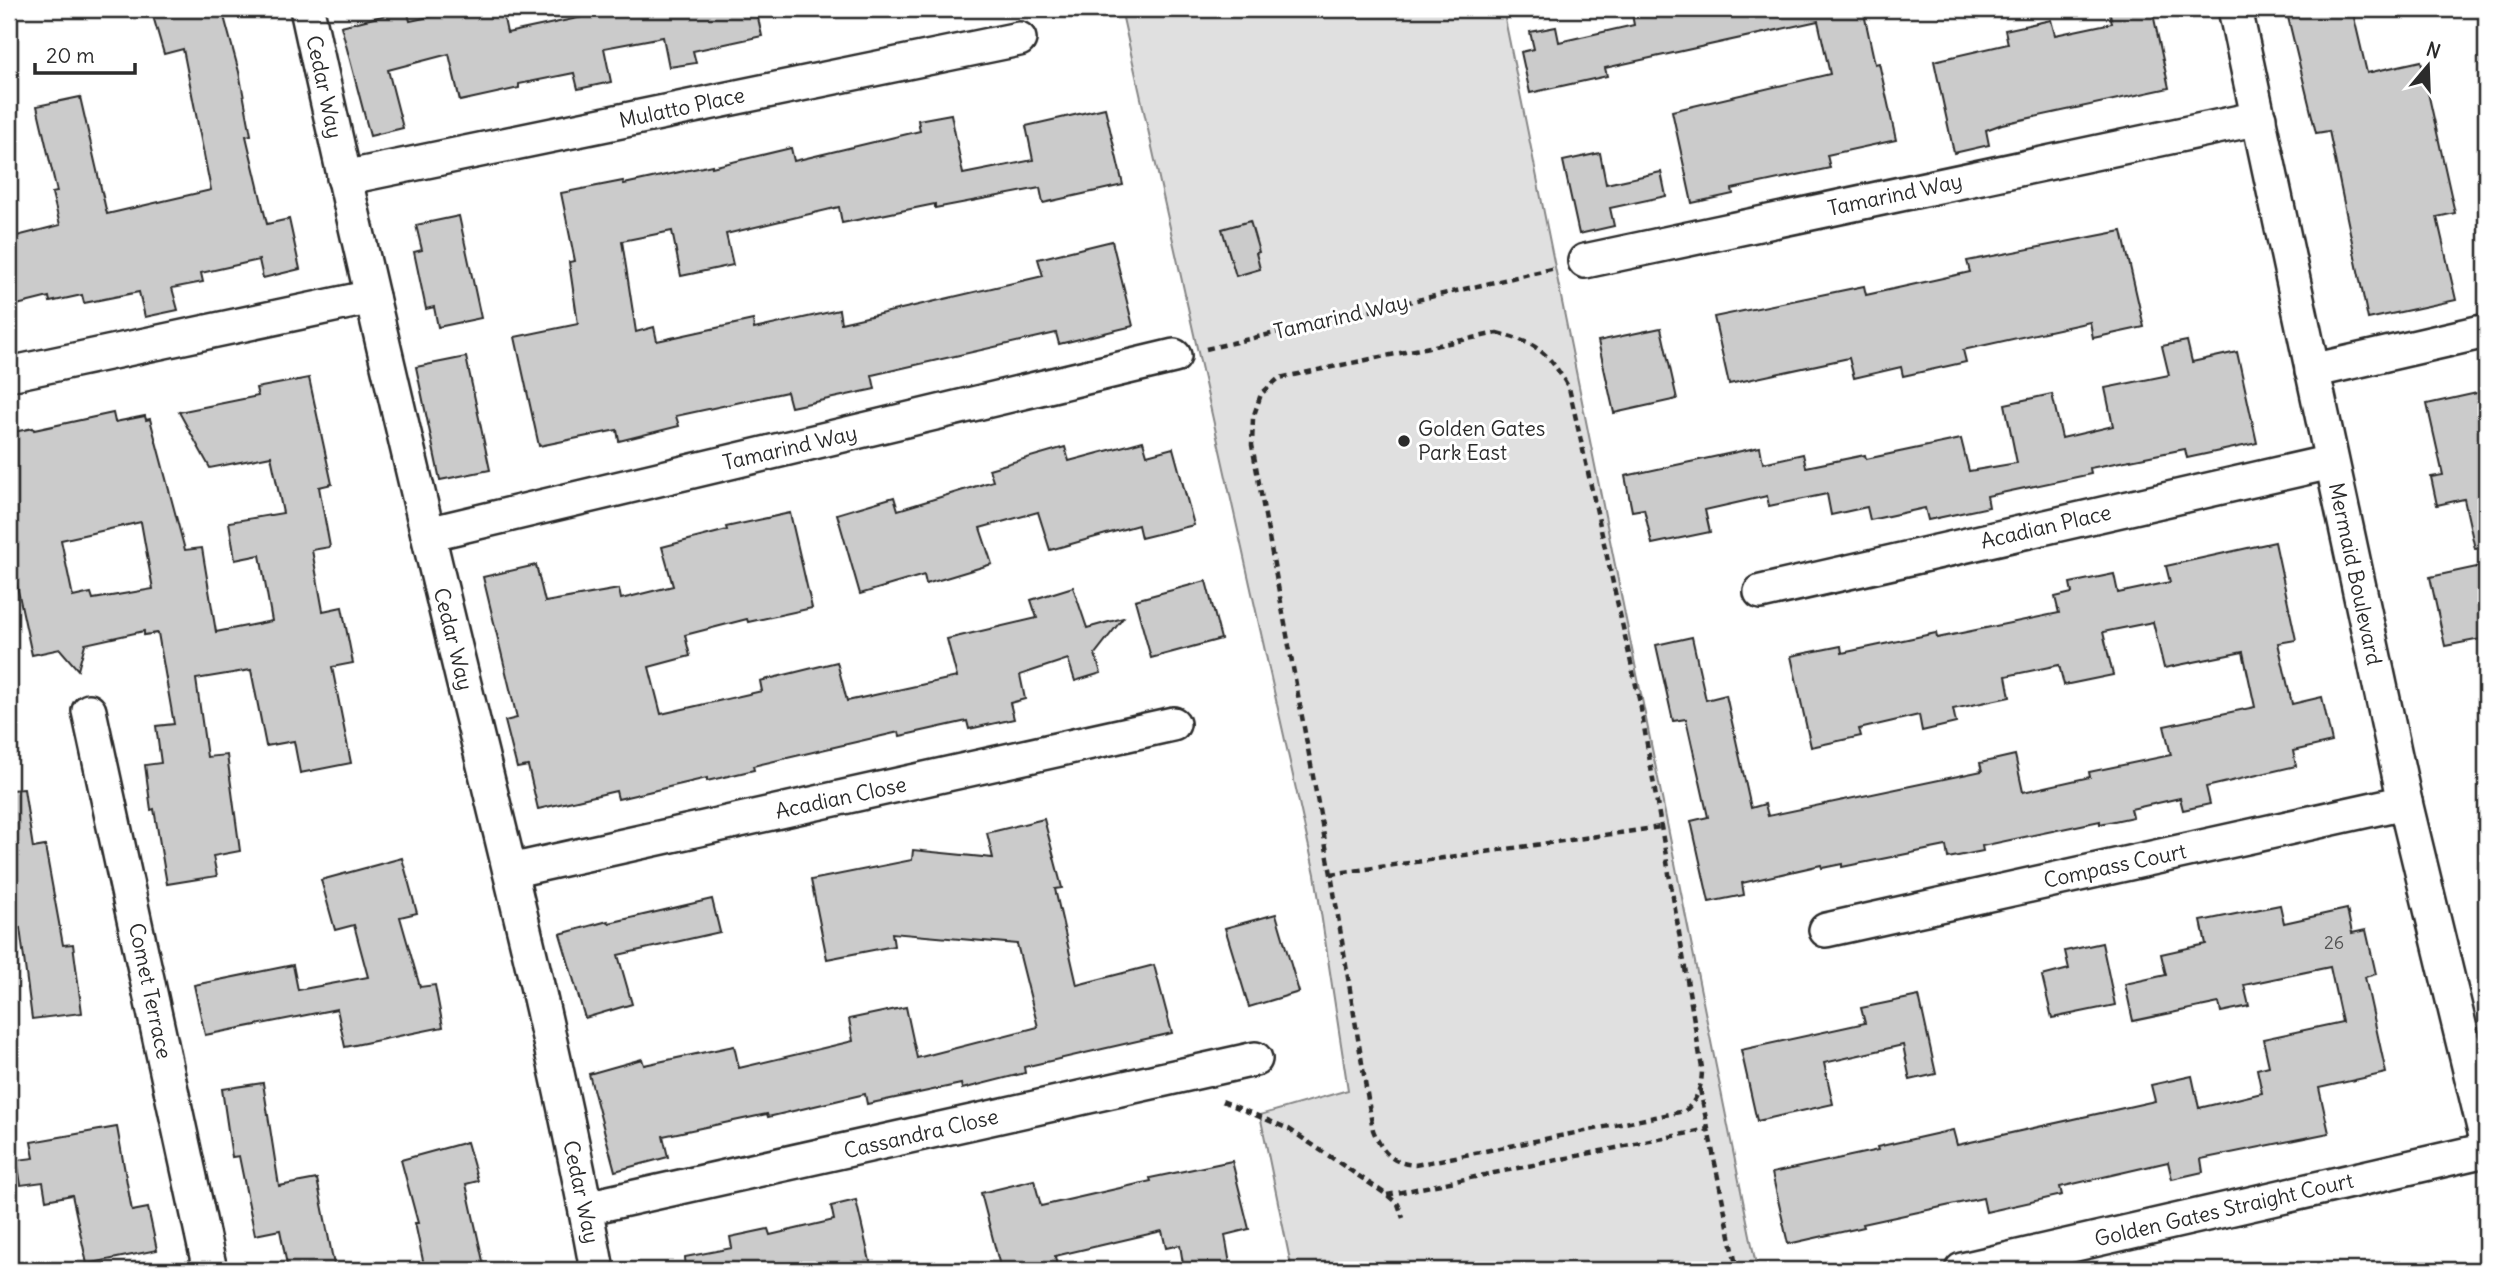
<svg xmlns="http://www.w3.org/2000/svg" width="2495" height="1279" viewBox="0 0 2495 1279" font-family="Delius,sans-serif">
<style>
.green{fill:#e0e0e0;stroke:#868686;stroke-width:2}
.building{fill:#cbcbcb;stroke:#2b2b2b;stroke-width:2;fill-rule:evenodd}
.lines{fill:none;stroke-linecap:round;stroke-linejoin:round}
.minor-casing{stroke:#2b2b2b;stroke-width:38}
.path{stroke:#2b2b2b;stroke-width:4.5;stroke-dasharray:7 5;stroke-linecap:butt}
.minor{stroke:#fff;stroke-width:33}
.poi-dot{fill:#2b2b2b;stroke:#fff;stroke-width:2.5}
.labels{text-anchor:middle;stroke-width:6;stroke-linejoin:round;paint-order:stroke}
.number-label{font-size:18px;fill:#535353}
.street-label{font-size:21px;fill:#2b2b2b;stroke:#fff}
.poi-label{font-size:21px;fill:#2b2b2b;stroke:#fff;text-anchor:start}
</style>
<rect width="100%" height="100%" fill="#fff"/>
<filter id="ink" filterUnits="userSpaceOnUse"><feTurbulence type="fractalNoise" baseFrequency=".0143" numOctaves="2"/><feDisplacementMap in="SourceGraphic" scale="14" xChannelSelector="R" yChannelSelector="G"/><feConvolveMatrix kernelMatrix="1 2 1 2 8 2 1 2 1" color-interpolation-filters="sRGB"/></filter>
<g filter="url(#ink)">
<path class="green" d="M1121 9H1503L1757 1270H1292L1260 1115 1348 1090 1315 874Z"/>
<g class="building">
<path d="M151 9H222L239 72 251 135 246 136 267 224 289 219 300 269 263 278 259 260 201 273 203 282 172 288 178 310 145 317 139 292 84 303 82 295 50 302 49 297 9 307V238L60 225 52 193 57 192 37 106 80 97 107 214 211 190 183 49 164 54Z"/>
<path d="M467 9H502L507 33 620 9H756L762 36 693 51 696 63 669 67 663 37 604 48 611 82 578 89 574 73 519 84V88L460 101 449 54 388 70 403 128 370 136 341 26 407 10 410 21Z"/>
<path d="M1631 9H1863L1875 64 1879 63 1896 140 1827 155 1830 168 1732 189 1733 194 1692 203 1672 111 1830 74 1818 21 1605 68 1607 76 1530 93 1521 52 1534 49 1530 32 1556 27 1559 42 1634 25Z"/>
<path d="M2109 9H2152L2169 88 2002 124 1986 130 1989 145 1954 153 1934 61 2008 44 2005 30 2051 20 2055 35 2112 23Z"/>
<path d="M2286 9H2352L2367 73 2421 61 2455 213 2437 217 2456 300 2368 319 2329 131 2316 133Z"/>
<path d="M1105 108 1123 185 1043 203 1040 188 935 208V204L842 223 839 207 726 234 733 265 681 276 672 231 622 241 636 332 654 327 657 341 753 320 754 329 839 310 841 323 1043 276 1038 259 1112 241 1133 326 1059 344 1056 333 872 375 875 389 791 407 787 392 676 416 679 426 619 441 617 430 539 446 515 337 578 324 569 262 575 261 561 193 623 181 624 184 712 165V167L791 148 794 161 920 131 918 120 951 114 963 174 1033 160 1026 126Z"/>
<path d="M1600 153 1606 184 1661 172 1666 196 1610 208 1614 226 1579 234 1563 161Z"/>
<path d="M459 216 481 318 438 327 434 307 426 309 414 252 422 250 416 225Z"/>
<path d="M1250 221 1259 252 1256 253 1260 269 1236 276 1222 229Z"/>
<path d="M2122 231 2144 327 2093 338 2090 322 1963 350 1966 362 1903 376 1901 367 1854 378 1849 358 1729 384 1714 317 1864 286 1866 295 1970 272 1967 261Z"/>
<path d="M1661 328 1677 399 1614 413 1598 341Z"/>
<path d="M2187 341 2192 362 2237 352 2257 443 2187 458 2185 449 2090 468 2091 474 1987 496 1989 507 1928 520 1925 508 1870 520 1867 507 1831 515 1827 494 1769 506 1767 496 1705 510 1710 532 1652 544 1644 509 1632 511 1625 476 1760 447 1763 463 1803 454 1806 467 1865 455 1866 459 1961 439 1969 471 2017 463 2005 404 2052 394 2062 438 2113 426 2105 388 2169 375 2162 346Z"/>
<path d="M466 357 490 470 440 480 416 367Z"/>
<path d="M309 378 332 484 319 487 330 547 312 550 323 611 342 607 353 663 332 667 351 763 300 773 294 741 266 746 251 670 196 679 207 757 227 755 240 851 213 856 217 876 167 884 154 809 151 810 145 765 161 763 156 726 174 724 158 633 144 635V631L85 644 78 670 60 649 32 655 9 549V433L33 428 34 430 113 413 115 422 145 416 146 420 150 419 185 550 202 548 216 632 272 621 260 555 235 560 229 522 283 513 271 456 210 468 179 412 258 396 256 388ZM141 522 153 589 93 599 91 593 73 597 61 540Z"/>
<path d="M2486 391V548L2475 549 2464 499 2437 505 2431 477 2443 475 2427 404Z"/>
<path d="M1143 441 1147 455 1173 448 1194 525 1141 538 1138 525 1050 550 1038 512 980 528 992 564 926 584 924 575 860 594 837 514 894 497 898 510 993 481 989 469 1065 447 1069 461Z"/>
<path d="M790 513 812 608 748 622 747 619 685 635 690 656 649 667 661 714 762 691 760 681 837 662 847 701 957 677 947 639 1037 618 1031 600 1073 587 1087 628 1123 618 1095 654 1101 673 1075 681 1068 659 1020 675 1025 699 1010 703 1014 719 969 729 967 721 900 736 899 732 753 766 754 770 707 781V778L618 799 616 791 538 809 528 766 517 768 505 721 517 718 483 577 536 565 545 602 619 589 621 599 673 586 662 547 727 530 726 527Z"/>
<path d="M2275 542 2296 640 2278 643 2292 704 2322 697 2332 742 2293 751 2296 766 2206 787 2210 804 2183 810 2180 798 2131 809 2133 817 2100 824V821L1982 846 1983 851 1948 858 1946 846 1842 867V864L1822 868 1821 865 1742 883 1744 895 1709 902 1691 821 1708 817 1686 719 1673 721 1656 645 1692 637 1706 700 1726 695 1751 808 1765 804 1768 816 1982 771 1980 763 2015 755 2023 792 2090 777 2089 772 2171 755 2164 726 2255 707 2243 652 2164 668 2153 622 2103 632 2113 675 2064 685 2059 665 2006 676 2010 697 1953 709 1956 723 1922 731 1919 715 1859 729 1861 736 1811 747 1791 656 1841 646 1842 653 1936 633 1937 638 2059 613 2055 597 2072 593 2070 583 2114 574 2118 593 2170 582 2166 566Z"/>
<path d="M2486 565V638L2445 646 2430 577Z"/>
<path d="M1206 581 1221 639 1151 658 1135 600Z"/>
<path d="M24 789 33 848 45 846 63 945 73 944 82 1013 32 1019 20 928 12 930 9 914V790Z"/>
<path d="M1044 819 1062 888 1055 889 1077 985 1154 965 1172 1033 1024 1067 1025 1073 962 1089 961 1084 867 1104 865 1094 768 1117 767 1114 663 1136 668 1157 615 1171 589 1074 642 1059 644 1065 734 1046 739 1068 853 1041 849 1019 906 1007 917 1058 1038 1027 1017 944 892 933 894 946 827 959 811 880 912 860 913 850 993 858 987 833Z"/>
<path d="M402 858 417 913 400 917 420 987 435 985 443 1027 345 1047 337 1009 205 1035 194 985 293 965 298 990 368 977 354 925 335 930 321 880Z"/>
<path d="M712 899 720 932 618 955 632 1004 585 1018 560 934 608 921 609 923Z"/>
<path d="M2280 905 2284 923 2347 909 2352 933 2366 930 2376 974 2365 977 2386 1073 2319 1088 2329 1133 2201 1159 2203 1172 2172 1179 2168 1162 2060 1187 2062 1195 1986 1212 1983 1198 1863 1224 1864 1227 1788 1244 1772 1173 1878 1150 1877 1147 1953 1130 1957 1145 2155 1101 2151 1085 2192 1076 2199 1108 2262 1093 2257 1069 2269 1066 2263 1039 2342 1022 2330 967 2244 985 2249 1006 2221 1012 2219 1003 2133 1021 2125 984 2166 975 2161 954 2206 944 2201 921Z"/>
<path d="M1276 914 1299 992 1249 1007 1225 928Z"/>
<path d="M2102 943 2115 1005 2052 1018 2042 976 2069 969 2065 951Z"/>
<path d="M1919 996 1936 1074 1910 1080 1903 1045 1824 1063 1833 1104 1757 1121 1741 1050 1865 1023 1861 1008Z"/>
<path d="M263 1083 279 1186 317 1179 335 1270H288L280 1230 255 1235 239 1156 232 1157 222 1089Z"/>
<path d="M117 1127 132 1211 148 1208 157 1250 87 1264 72 1195 46 1200 43 1182 21 1185 17 1160 34 1158 31 1142Z"/>
<path d="M467 1142 478 1181 466 1184 485 1270H425L415 1223H418L401 1160Z"/>
<path d="M1232 1161 1249 1229 1225 1235 1231 1270H1184L1180 1245 1166 1248 1162 1231 1055 1256 1057 1267 1043 1270H1001L981 1193 1034 1180 1041 1206 1151 1181 1150 1178Z"/>
<path d="M856 1200 872 1270H827L825 1262 787 1270H686L685 1257 732 1248 730 1237 768 1229 770 1235 834 1220 831 1206Z"/>
</g>
<g class="lines">
<g class="minor-casing">
<g id="minor">
<path d="M307 9C356 233 409 457 463 680 511 875 561 1073 597 1270"/>
<path d="M2235 9 2405 802 2486 1136"/>
<path d="M344 178 1019 39"/>
<path d="M1585 261 2259 118"/>
<path d="M2312 371 2486 331"/>
<path d="M9 374 372 297"/>
<path d="M428 534 1174 356"/>
<path d="M1761 592 2331 462"/>
<path d="M89 711 210 1270"/>
<path d="M510 871 1173 724"/>
<path d="M1826 930 2405 802"/>
<path d="M586 1208 1255 1059"/>
<path d="M1962 1270 2486 1150"/>
</g>
</g>
<g class="path">
<path d="M1497 333C1539 344 1547 351 1569 388L1640 703 1702 1068C1702 1086 1698 1099 1685 1111L1415 1165C1391 1163 1382 1152 1373 1130L1331 874 1252 445 1253 418 1261 394 1279 378Z"/>
<path d="M1206 349 1555 268"/>
<path d="M1331 874 1661 827"/>
<path d="M1700 1089 1708 1129"/>
<path d="M1222 1101 1289 1129 1387 1195 1398 1204 1403 1218"/>
<path d="M1387 1195 1708 1129 1737 1270"/>
</g>
<use href="#minor" class="minor"/>
</g>
</g>
<circle class="poi-dot" cx="1404" cy="441" r="7"/>
<g class="labels">
<g class="number-label">
<text x="2334" y="949">26</text>
</g>
<g class="street-label">
<text transform="translate(324 87) rotate(78)" y="7">Cedar Way</text>
<text transform="translate(682 108) rotate(-12)" y="7">Mulatto Place</text>
<text transform="translate(1895 195) rotate(-12)" y="7">Tamarind Way</text>
<text transform="translate(1341 317) rotate(-13)" y="7">Tamarind Way</text>
<text transform="translate(790 448) rotate(-13)" y="7">Tamarind Way</text>
<text transform="translate(2046 527) rotate(-13)" y="7">Acadian Place</text>
<text transform="translate(2355 574) rotate(78)" y="7">Mermaid Boulevard</text>
<text transform="translate(453 639) rotate(76)" y="7">Cedar Way</text>
<text transform="translate(841 798) rotate(-12)" y="7">Acadian Close</text>
<text transform="translate(2115 866) rotate(-12)" y="7">Compass Court</text>
<text transform="translate(150 991) rotate(78)" y="7">Comet Terrace</text>
<text transform="translate(921 1134) rotate(-13)" y="7">Cassandra Close</text>
<text transform="translate(581 1192) rotate(78)" y="7">Cedar Way</text>
<text transform="translate(2224 1210) rotate(-13)" y="7">Golden Gates Straight Court</text>
</g>
<g class="poi-label">
<text x="1418" y="436">Golden Gates<tspan x="1418" dy="24">Park East</tspan></text>
</g>
</g>
<rect width="2495" height="1279" fill="none" stroke="#fff" stroke-width="35"/>
<rect x="18" y="18" width="2460" height="1244" fill="none" stroke="#2b2b2b" stroke-width="2.5" filter="url(#ink)"/>
<g transform="translate(2428 66) rotate(19)" stroke="#ffffff" stroke-width="5" paint-order="stroke">
<path d="M0-5L12 26L0 18L-12 26Z" fill="#2b2b2b"/>
<text y="-10" font-size="19" font-weight="bold" text-anchor="middle" fill="#2b2b2b">N</text>
</g>
<path d="M35 63v10h100v-10" fill="none" stroke="#2b2b2b" stroke-width="3.5"/>
<text x="46" y="63" font-size="21" fill="#2b2b2b" stroke="#ffffff" stroke-width="5" paint-order="stroke">20 m</text>
</svg>
